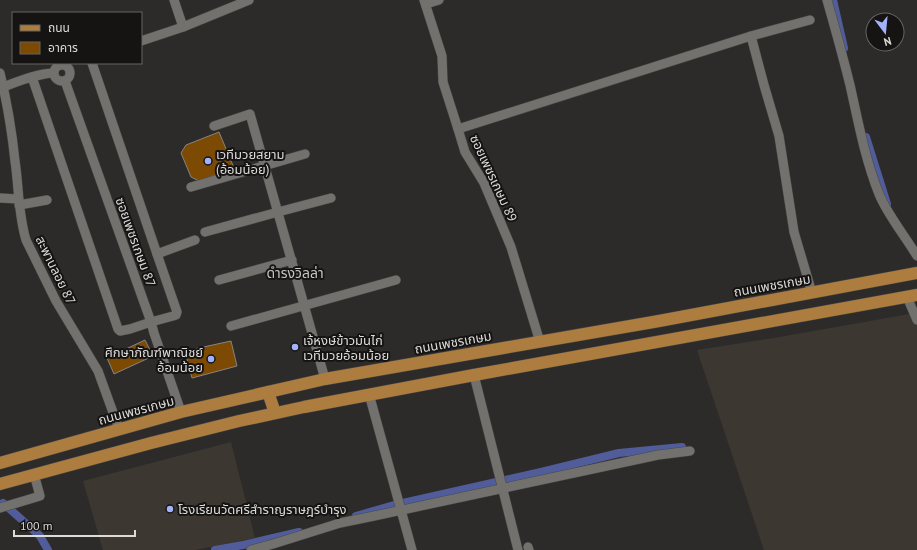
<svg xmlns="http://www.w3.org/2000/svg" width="917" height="550" viewBox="0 0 917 550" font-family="'PT Sans','Noto Sans Thai',sans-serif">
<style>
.built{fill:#3d3731}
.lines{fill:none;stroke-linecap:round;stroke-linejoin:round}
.canal{stroke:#515c9b;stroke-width:8}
.building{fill:#7c4a02;stroke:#868481}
.minor-casing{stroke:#494846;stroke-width:10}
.major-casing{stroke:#494846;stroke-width:13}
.minor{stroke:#73716e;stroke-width:9}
.major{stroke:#ad7d3f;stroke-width:12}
.poi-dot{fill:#a3b2fd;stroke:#151413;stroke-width:1.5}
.labels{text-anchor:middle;stroke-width:4;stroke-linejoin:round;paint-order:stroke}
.poi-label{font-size:13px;fill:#dcdbd9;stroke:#151413;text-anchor:start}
.street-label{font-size:13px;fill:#dcdbd9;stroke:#151413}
.neighbourhood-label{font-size:14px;fill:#c7c4c2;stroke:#151413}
</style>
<rect width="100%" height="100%" fill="#2d2b29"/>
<g class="built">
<path d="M915 313 917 318V550H764L697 350 774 338Z"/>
<path d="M231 442 255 538 195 550H103L83 481Z"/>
</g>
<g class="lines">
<g class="canal">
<path d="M833 0 844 48"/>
<path d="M866 137 887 204"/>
<path d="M3 503 40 536 48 550"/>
<path d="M356 516 394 505 541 472 619 453 682 447"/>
<path d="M215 550 243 545 299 532"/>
</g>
</g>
<g class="building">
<path d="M219 132 234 168 199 181 191 177 181 153 186 145Z"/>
<path d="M145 340 153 356 114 374 107 358Z"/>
<path d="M231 341 237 366 192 378 185 351Z"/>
</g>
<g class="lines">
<g class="minor-casing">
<g id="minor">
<path d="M174 0 183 27"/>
<path d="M424 0 442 56 443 82 458 129 465 152 484 183 511 247 540 342"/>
<path d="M827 0C835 28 843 57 850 85 858 121 865 159 879 194 887 214 905 236 917 256"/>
<path d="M426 4 439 0"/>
<path d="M751 36 764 85 779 136 794 232 812 293"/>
<path d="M141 41 183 27 249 0"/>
<circle cx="62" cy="73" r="8"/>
<path d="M0 73C7 102 12 132 15 161 19 188 18 213 26 240L56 301 98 371 119 429"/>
<path d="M32 77 118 329 120 331 130 329 151 322 173 316 176 315 177 312 157 254 92 63"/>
<path d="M65 81 151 322 154 333 181 412"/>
<path d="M0 88C17 82 35 74 53 73"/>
<path d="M214 126 250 114 325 379"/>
<path d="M458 129 751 36 810 20"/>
<path d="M191 187 305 154"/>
<path d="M0 198 18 199"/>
<path d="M19 205 47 200"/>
<path d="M205 232 278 212 331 198"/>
<path d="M157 254 195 240"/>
<path d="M219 280 292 260"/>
<path d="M907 297 917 320"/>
<path d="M231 326 396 280"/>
<path d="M474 375 518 550"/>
<path d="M369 394 412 550"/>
<path d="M0 508 40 496 34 474"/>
<path d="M528 547 529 550"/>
<path d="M251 550 273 544 340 523 374 516 658 455 690 451"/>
</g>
</g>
<g class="major-casing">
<g id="major">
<path d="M268 392 275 413"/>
<path d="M0 463 181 412 325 379 659 321 917 273"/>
<path d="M0 484 151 443 239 421 304 407 474 375 917 295"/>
</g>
</g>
<use href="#minor" class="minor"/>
<use href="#major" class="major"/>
</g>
<g class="poi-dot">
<circle cx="208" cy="161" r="4"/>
<circle cx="295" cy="347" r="4"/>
<circle cx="211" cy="359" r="4"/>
<circle cx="170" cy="509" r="4"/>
</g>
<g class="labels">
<g class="poi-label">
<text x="216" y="159">เวทีมวยสยาม<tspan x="216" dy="15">(อ้อมน้อย)</tspan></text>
<text x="303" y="345">เจ้หงษ์ข้าวมันไก่<tspan x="303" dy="15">เวทีมวยอ้อมน้อย</tspan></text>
<text x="203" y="357" text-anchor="end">ศึกษาภัณฑ์พาณิชย์<tspan x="203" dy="15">อ้อมน้อย</tspan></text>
<text x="178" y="514">โรงเรียนวัดศรีสําราญราษฎร์บํารุง</text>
</g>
<g class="street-label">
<text transform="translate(494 178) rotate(65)" y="5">ซอยเพชรเกษม 89</text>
<text transform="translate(136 242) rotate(70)" y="5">ซอยเพชรเกษม 87</text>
<text transform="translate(56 270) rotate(64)" y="5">สะพานลอย 87</text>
<text transform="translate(772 285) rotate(-10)" y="5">ถนนเพชรเกษม</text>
<text transform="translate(453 342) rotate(-10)" y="5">ถนนเพชรเกษม</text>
<text transform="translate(136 410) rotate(-15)" y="5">ถนนเพชรเกษม</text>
</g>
<g class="neighbourhood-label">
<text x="295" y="278">ดำรงวิลล่า</text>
</g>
</g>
<rect x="12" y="12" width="130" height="52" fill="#151413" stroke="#656462"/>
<rect x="20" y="25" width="20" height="6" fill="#ad7d3f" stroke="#656462"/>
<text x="48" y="32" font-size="12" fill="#dcdbd9">ถนน</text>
<rect x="20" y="42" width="20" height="12" fill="#7c4a02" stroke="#656462"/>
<text x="48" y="52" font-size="12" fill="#dcdbd9">อาคาร</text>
<g transform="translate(885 32) rotate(164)"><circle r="19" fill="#151413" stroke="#656462"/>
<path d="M0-3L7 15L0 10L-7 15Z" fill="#a3b2fd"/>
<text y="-6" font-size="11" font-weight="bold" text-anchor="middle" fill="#dcdbd9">N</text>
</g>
<path d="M14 530v6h121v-6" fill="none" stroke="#dcdbd9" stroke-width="2"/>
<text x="20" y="530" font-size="12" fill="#dcdbd9" stroke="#151413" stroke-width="3" paint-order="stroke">100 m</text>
</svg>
